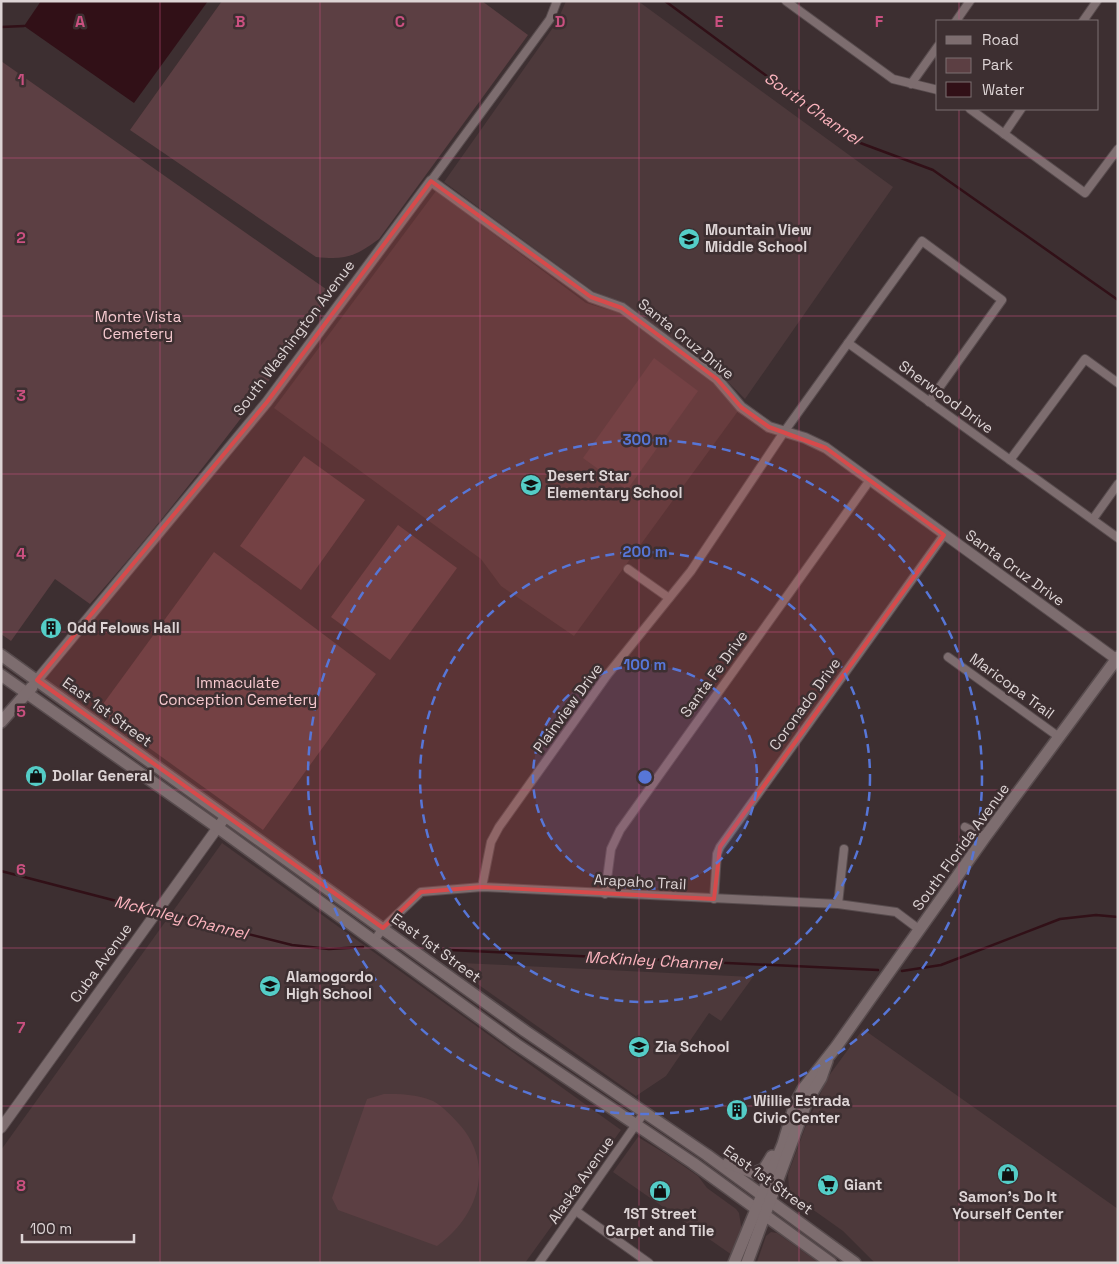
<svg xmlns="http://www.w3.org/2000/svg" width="1119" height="1264" viewBox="0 0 1119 1264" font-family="'Space Grotesk',sans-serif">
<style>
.built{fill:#4d393b}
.green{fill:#5c3f43}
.water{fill:#311017}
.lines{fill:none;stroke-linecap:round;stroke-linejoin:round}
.stream{stroke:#311017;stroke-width:2.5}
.minor-casing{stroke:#584c4e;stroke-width:10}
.tertiary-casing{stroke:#584c4e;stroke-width:12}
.secondary-casing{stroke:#584c4e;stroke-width:14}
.minor{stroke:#7d6d6f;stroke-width:8}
.tertiary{stroke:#7d6d6f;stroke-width:10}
.secondary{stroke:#7d6d6f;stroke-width:11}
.marked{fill:#d74a4b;fill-opacity:0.2;stroke:#d74a4b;stroke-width:4;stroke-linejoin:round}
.grid{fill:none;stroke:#ca5080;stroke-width:1;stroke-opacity:0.55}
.ring{fill:none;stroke:#5776d7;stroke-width:2.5;stroke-dasharray:9 6}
.labels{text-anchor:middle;stroke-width:5;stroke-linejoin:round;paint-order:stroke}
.poi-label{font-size:15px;font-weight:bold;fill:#ddd4d5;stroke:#3d2f31;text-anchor:start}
.park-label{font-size:15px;fill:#f7cad0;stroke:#3d2f31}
.street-label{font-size:15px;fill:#ddd4d5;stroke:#3d2f31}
.water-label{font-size:16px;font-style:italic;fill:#fcb4be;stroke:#3d2f31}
.grid-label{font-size:16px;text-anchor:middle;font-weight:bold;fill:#ca5080;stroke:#3d2f31;stroke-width:5;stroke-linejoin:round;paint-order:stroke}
.centre{fill:#5776d7;stroke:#3d2f31;stroke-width:2.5}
.ring-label{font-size:15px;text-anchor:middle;font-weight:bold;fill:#5776d7;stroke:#3d2f31;stroke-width:5;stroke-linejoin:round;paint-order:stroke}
</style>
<rect width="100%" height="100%" fill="#3d2f31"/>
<g class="built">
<path d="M566 1H638L893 187 745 399 721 375 625 304 594 292 444 182 557 22Z"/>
<path d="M436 191 586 303 619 313 712 382 738 411 574 636 501 586 481 559 274 408Z"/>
<path d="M222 843 621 1130 525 1263H1V1150Z"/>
<path d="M461 963 753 977 721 1021 709 1013 666 1076 636 1096 459 971Z"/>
<path d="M863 1029 1118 1209V1263H875L843 1231 798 1199 789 1190 788 1174 805 1128 828 1077Z"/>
<path d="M638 1137 666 1154 698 1176 707 1188 736 1209 739 1213 742 1232 732 1255 613 1172Z"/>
<path d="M771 1232 777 1233 819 1263 757 1262 766 1236Z"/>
</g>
<g class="green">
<path d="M222 1H482L528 35 379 239C354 257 346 260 316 257L130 130Z"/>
<path d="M1 61 333 294C256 400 177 505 90 604L55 579 11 641 1 634Z"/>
<path d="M654 358 698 391 627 490 583 458Z"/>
<path d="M304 456 365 500 301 590 240 546Z"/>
<path d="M398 525 457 568 390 660 331 617Z"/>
<path d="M214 552 376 674 263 830 98 711Z"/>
<path d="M384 1094C400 1094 417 1094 433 1101 442 1106 452 1116 459 1124 496 1165 478 1217 437 1246L338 1210 332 1198 367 1099Z"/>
</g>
<path class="water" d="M41 1H208L134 103 24 26Z"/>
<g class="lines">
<g class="stream">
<path d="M665 1 855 141 933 170 1118 300"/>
<path d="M1 27 24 26"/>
<path d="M1 871 155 911"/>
<path d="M160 912 292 945 329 949 363 947"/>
<path d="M428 949 878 970"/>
<path d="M902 971 941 965 1060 919 1096 915 1118 917"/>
</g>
<g class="minor-casing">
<g id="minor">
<path d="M786 1 893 79 938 90"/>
<path d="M956 21 970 1"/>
<path d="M1083 21 1097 1"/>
<path d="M911 84 938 46"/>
<path d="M970 109 1085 193 1118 149"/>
<path d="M1004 134 1021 109"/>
<path d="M431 181 550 19 557 1"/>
<path d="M848 343 922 241 1002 300 929 402"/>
<path d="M1010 460 1085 359 1118 383"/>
<path d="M1093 519 1118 484"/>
<path d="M628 569 669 598"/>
<path d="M948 657 1059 737"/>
<path d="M965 827 985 837"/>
<path d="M482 887 491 842 499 827 608 674 691 571 784 432 848 343 1118 538"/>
<path d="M605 894 611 849 620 830 870 480"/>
<path d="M714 899 717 854 720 847 944 535"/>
<path d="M838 904 844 849"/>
<path d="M374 941 383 928 421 892 482 887 838 904 896 912 920 930"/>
<path d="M576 1211 649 1263"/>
<path d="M539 1263 644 1113"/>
</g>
</g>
<g class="tertiary-casing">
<g id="tertiary">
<path d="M37 680 267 402 431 181 591 297 622 308 717 379 741 407 769 427 805 438 826 448 1116 659"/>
<path d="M1 1128 226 816"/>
</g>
</g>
<g class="secondary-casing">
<g id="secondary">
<path d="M1 655 525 1031 707 1155 855 1263"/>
<path d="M1 675 217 827 516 1044 693 1163 831 1263"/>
<path d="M1 722 32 687"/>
<path d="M728 1163 754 1173 764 1169 772 1156"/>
<path d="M734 1263 783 1144 795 1104 803 1089 836 1047 985 837 1118 657"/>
<path d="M747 1263 807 1101 821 1078 827 1061"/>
</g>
</g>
<use href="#minor" class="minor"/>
<use href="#tertiary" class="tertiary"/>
<use href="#secondary" class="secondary"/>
</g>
<path class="marked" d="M431 181 591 297 622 308 717 379 741 407 769 427 826 448 944 535 720 847 714 899 482 887 421 892 383 928 37 680 267 402Z"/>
<path class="grid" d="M160 1V1263M320 1V1263M480 1V1263M639 1V1263M799 1V1263M959 1V21M959 109V1263M1 158H1118M1 316H1118M1 474H1118M1 632H1118M1 790H1118M1 948H1118M1 1106H1118"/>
<circle cx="645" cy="777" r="112" fill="#5776d7" fill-opacity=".12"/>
<g class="ring">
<circle cx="645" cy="777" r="112"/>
<circle cx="645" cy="777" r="225"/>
<circle cx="645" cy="777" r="337"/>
</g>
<defs>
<g id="school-disc" transform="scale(1.125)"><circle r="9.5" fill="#54cdc7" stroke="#3d2f31"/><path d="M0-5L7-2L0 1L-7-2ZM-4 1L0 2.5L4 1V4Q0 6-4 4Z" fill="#111"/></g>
<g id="building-disc" transform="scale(1.125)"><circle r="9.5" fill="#54cdc7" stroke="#3d2f31"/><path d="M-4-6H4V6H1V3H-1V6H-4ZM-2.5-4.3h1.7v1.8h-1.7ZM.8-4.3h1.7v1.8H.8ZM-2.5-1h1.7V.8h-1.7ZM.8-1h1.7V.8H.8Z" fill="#111"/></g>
<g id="shop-disc" transform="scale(1.125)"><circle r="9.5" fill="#54cdc7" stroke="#3d2f31"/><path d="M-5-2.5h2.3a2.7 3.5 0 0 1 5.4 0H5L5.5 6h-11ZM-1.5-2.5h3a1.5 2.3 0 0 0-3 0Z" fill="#111"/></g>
<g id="supermarket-disc" transform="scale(1.125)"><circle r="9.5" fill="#54cdc7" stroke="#3d2f31"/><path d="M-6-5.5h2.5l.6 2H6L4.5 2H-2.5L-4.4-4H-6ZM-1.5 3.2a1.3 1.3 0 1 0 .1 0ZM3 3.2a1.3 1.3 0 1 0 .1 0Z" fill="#111"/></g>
</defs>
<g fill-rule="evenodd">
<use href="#school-disc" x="689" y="239"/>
<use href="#school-disc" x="531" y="485"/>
<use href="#building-disc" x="51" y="628"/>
<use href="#shop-disc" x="36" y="776"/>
<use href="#school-disc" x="270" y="986"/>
<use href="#school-disc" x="639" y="1047"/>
<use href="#building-disc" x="737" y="1110"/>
<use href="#shop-disc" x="1008" y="1174"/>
<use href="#supermarket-disc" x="828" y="1185"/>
<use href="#shop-disc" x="660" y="1191"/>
</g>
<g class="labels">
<g class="poi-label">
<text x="705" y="235">Mountain View<tspan x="705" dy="17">Middle School</tspan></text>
<text x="547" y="481">Desert Star<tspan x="547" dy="17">Elementary School</tspan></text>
<text x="67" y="633">Odd Felows Hall</text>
<text x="52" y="781">Dollar General</text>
<text x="286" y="982">Alamogordo<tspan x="286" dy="17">High School</tspan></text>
<text x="655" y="1052">Zia School</text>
<text x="753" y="1106">Willie Estrada<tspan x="753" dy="17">Civic Center</tspan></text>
<text x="844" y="1190">Giant</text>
<text x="1008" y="1202" text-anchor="middle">Samon's Do It<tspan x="1008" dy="17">Yourself Center</tspan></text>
<text x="660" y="1219" text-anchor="middle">1ST Street<tspan x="660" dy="17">Carpet and Tile</tspan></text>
</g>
<g class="park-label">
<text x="138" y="322">Monte Vista<tspan x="138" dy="17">Cemetery</tspan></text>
<text x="238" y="688">Immaculate<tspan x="238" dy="17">Conception Cemetery</tspan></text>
</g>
<g class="street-label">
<text transform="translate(294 338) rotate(-53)" y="5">South Washington Avenue</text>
<text transform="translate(686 339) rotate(39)" y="5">Santa Cruz Drive</text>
<text transform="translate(946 397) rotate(36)" y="5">Sherwood Drive</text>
<text transform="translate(1015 568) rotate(36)" y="5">Santa Cruz Drive</text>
<text transform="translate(714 674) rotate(-54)" y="5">Santa Fe Drive</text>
<text transform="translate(1012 686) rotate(36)" y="5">Maricopa Trail</text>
<text transform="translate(805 704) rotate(-54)" y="5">Coronado Drive</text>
<text transform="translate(568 708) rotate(-54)" y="5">Plainview Drive</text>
<text transform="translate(107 712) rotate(36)" y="5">East 1st Street</text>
<text transform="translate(961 847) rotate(-54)" y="5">South Florida Avenue</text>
<text transform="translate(640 882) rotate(3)" y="5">Arapaho Trail</text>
<text transform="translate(436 948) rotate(36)" y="5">East 1st Street</text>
<text transform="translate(101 963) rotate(-54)" y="5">Cuba Avenue</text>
<text transform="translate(581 1180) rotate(-55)" y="5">Alaska Avenue</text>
<text transform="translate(768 1180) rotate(36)" y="5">East 1st Street</text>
</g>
<g class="water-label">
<text transform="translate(813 108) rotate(35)" y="6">South Channel</text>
<text transform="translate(181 917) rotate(14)" y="6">McKinley Channel</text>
<text transform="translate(653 960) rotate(3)" y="6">McKinley Channel</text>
</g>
</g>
<g class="grid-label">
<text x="80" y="27">A</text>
<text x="240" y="27">B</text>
<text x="400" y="27">C</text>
<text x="560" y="27">D</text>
<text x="719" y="27">E</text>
<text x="879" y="27">F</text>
<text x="21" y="85">1</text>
<text x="21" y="243">2</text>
<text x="21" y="401">3</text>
<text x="21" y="559">4</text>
<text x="21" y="717">5</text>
<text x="21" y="875">6</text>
<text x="21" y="1033">7</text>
<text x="21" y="1191">8</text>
</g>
<circle cx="645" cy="777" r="8" class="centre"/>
<g class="ring-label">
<text x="645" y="445">300 m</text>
<text x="645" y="557">200 m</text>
<text x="645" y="670">100 m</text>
</g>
<rect width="1119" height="1264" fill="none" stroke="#ddd4d5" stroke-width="5"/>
<rect x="936" y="20" width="162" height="90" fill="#3d2f31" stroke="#7d7173"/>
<rect x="946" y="36" width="25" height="8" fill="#7d6d6f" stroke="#7d7173"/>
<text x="982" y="45" font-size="15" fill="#ddd4d5">Road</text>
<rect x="946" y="58" width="25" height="15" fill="#5c3f43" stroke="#7d7173"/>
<text x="982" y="70" font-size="15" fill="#ddd4d5">Park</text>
<rect x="946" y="82" width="25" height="15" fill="#311017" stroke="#7d7173"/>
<text x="982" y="95" font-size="15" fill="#ddd4d5">Water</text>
<path d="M22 1234v8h112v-8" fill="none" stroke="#ddd4d5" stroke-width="2.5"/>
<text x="30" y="1234" font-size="15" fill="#ddd4d5" stroke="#3d2f31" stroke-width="4" paint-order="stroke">100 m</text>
</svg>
